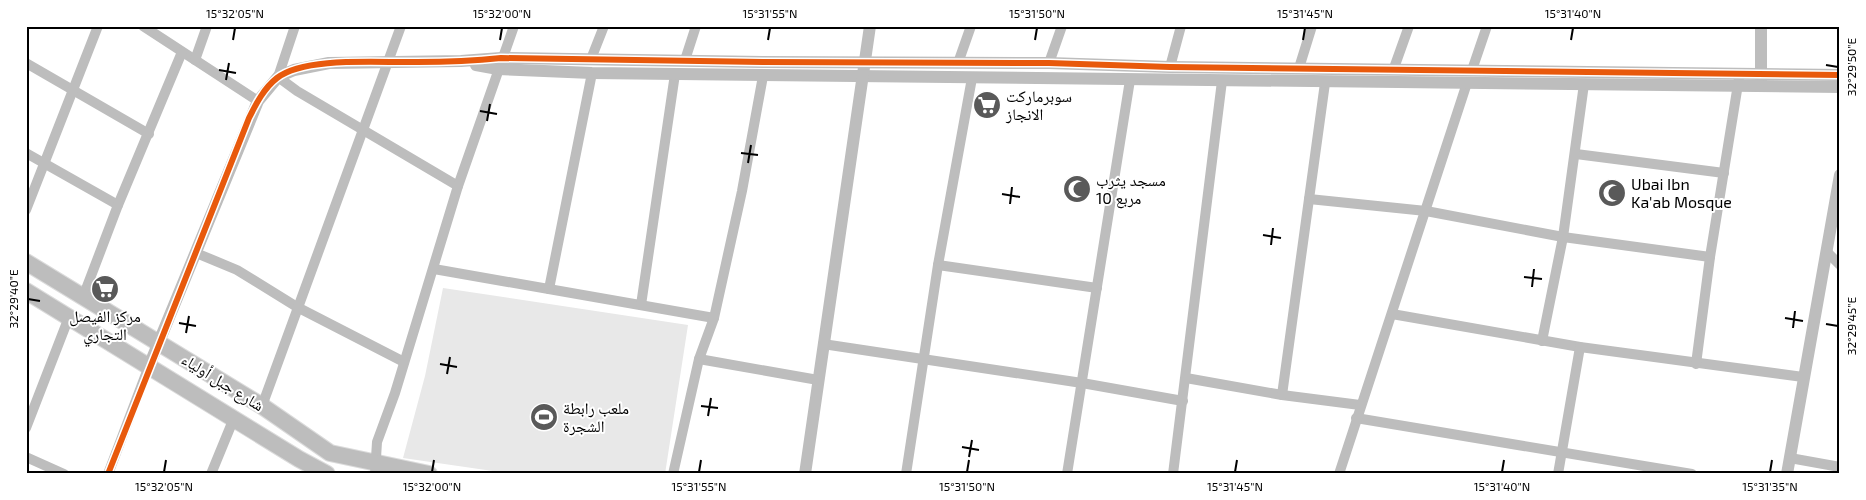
<svg xmlns="http://www.w3.org/2000/svg" width="1866" height="500" viewBox="0 0 1866 500" font-family="'Exo 2','Noto Naskh Arabic',sans-serif">
<style>
.pitch{fill:#e8e8e8}
.lines{fill:none;stroke-linecap:round;stroke-linejoin:round}
.primary-casing{stroke:#dbdbdb;stroke-width:18}
.minor{stroke:#bdbdbd;stroke-width:10}
.tertiary{stroke:#bdbdbd;stroke-width:12}
.primary{stroke:#bdbdbd;stroke-width:16}
.cycleway-casing{stroke:#fff;stroke-width:9}
.cycleway{stroke:#e8590c;stroke-width:6}
.ticks{fill:none;stroke:#000;stroke-width:2}
.labels{text-anchor:middle;stroke-width:4;stroke-linejoin:round;paint-order:stroke}
.poi-label{font-size:16px;fill:#000;stroke:#fff;text-anchor:start}
.street-label{font-size:16px;fill:#000;stroke:#fff}
.neatline{fill:none;stroke:#000;stroke-width:2}
.ticks-label{font-size:12px;text-anchor:middle;fill:#000}
</style>
<rect width="100%" height="100%" fill="#fff"/>
<path class="pitch" d="M443 288 688 325 665 474H513L403 458 425 376Z"/>
<g class="lines">
<g class="primary-casing">
<g id="primary">
<path d="M26 262 262 406 330 453 429 474"/>
<path d="M26 291 299 459 327 474"/>
</g>
</g>
<g class="minor">
<path d="M143 26 258 101"/>
<path d="M295 26 278 77 297 91 458 186"/>
<path d="M591 59 604 26"/>
<path d="M195 60 207 26"/>
<path d="M685 60 696 26"/>
<path d="M26 63 149 134"/>
<path d="M958 63 971 26"/>
<path d="M1049 63 1062 26"/>
<path d="M1170 67 1181 26"/>
<path d="M1299 68 1312 26"/>
<path d="M1394 68 1409 26"/>
<path d="M1472 70 1487 26"/>
<path d="M26 153 118 205"/>
<path d="M1576 154 1724 173"/>
<path d="M1309 199 1426 211 1563 237 1710 257"/>
<path d="M26 210 98 26"/>
<path d="M1826 251 1840 265"/>
<path d="M196 253 237 270 297 307 404 362"/>
<path d="M938 265 1097 288"/>
<path d="M434 269 714 318"/>
<path d="M549 289 592 73"/>
<path d="M83 297 118 205 182 52"/>
<path d="M641 305 675 74"/>
<path d="M1392 314 1580 347 1803 377"/>
<path d="M1542 341 1563 237 1584 84"/>
<path d="M823 344 1082 383 1183 401"/>
<path d="M699 359 818 380"/>
<path d="M1696 364 1710 257 1739 78"/>
<path d="M1186 378 1282 395 1360 405"/>
<path d="M1282 395 1325 83"/>
<path d="M262 406 401 26"/>
<path d="M1356 418 1692 474"/>
<path d="M26 428 69 317"/>
<path d="M26 457 64 474"/>
<path d="M1790 458 1840 467"/>
<path d="M108 474 149 366"/>
<path d="M211 474 234 418"/>
<path d="M375 474 377 442 395 393 458 186 514 26"/>
<path d="M673 474 699 359 714 318 742 191 763 76"/>
<path d="M906 474 938 265 972 78"/>
<path d="M1067 474 1130 80"/>
<path d="M1173 474 1222 81"/>
<path d="M1339 474 1467 83"/>
<path d="M1558 474 1580 347"/>
</g>
<g class="tertiary">
<path d="M1761 26V82"/>
<path d="M476 65 498 69 592 73 1840 87"/>
<path d="M149 366 258 101 278 77 294 70 329 63 461 61 501 58 763 62 1049 63 1170 67 1840 75"/>
<path d="M805 474 870 26"/>
<path d="M1787 474 1840 175"/>
</g>
<use href="#primary" class="primary"/>
<g class="cycleway-casing">
<path id="cycleway" d="M108 474 249 118C256 104 264 88 277 78 305 56 381 63 417 62 445 62 473 61 501 58L763 62 1049 63 1170 67 1840 75"/>
</g>
<use href="#cycleway" class="cycleway"/>
</g>
<path class="ticks" d="M233 40 235 28M500 40 502 28M768 40 770 28M1035 40 1037 28M1303 40 1305 28M1571 40 1573 28M1826 65 1838 67M219 70 236 73M226 80 229 63M480 111 497 114M487 121 490 104M741 153 758 155M748 163 751 145M1002 194 1020 197M1010 204 1012 187M1263 235 1281 238M1271 245 1273 228M1524 277 1542 279M1532 287 1534 269M28 299 40 301M1785 318 1803 321M179 323 196 326M1826 324 1838 326M1793 328 1795 311M186 333 189 316M440 364 457 367M447 374 450 357M701 406 718 408M708 416 711 398M962 447 979 450M969 457 972 440M164 472 166 460M432 472 434 460M699 472 701 460M967 472 969 460M1235 472 1237 460M1502 472 1504 460M1770 472 1772 460"/>
<defs>
<g id="supermarket-disc" transform="scale(1.4375)"><circle r="9.5" fill="#595959" stroke="#fff"/><path d="M-6-5.5h2.5l.6 2H6L4.5 2H-2.5L-4.4-4H-6ZM-1.5 3.2a1.3 1.3 0 1 0 .1 0ZM3 3.2a1.3 1.3 0 1 0 .1 0Z" fill="#fff"/></g>
<g id="mosque-disc" transform="scale(1.4375)"><circle r="9.5" fill="#595959" stroke="#fff"/><path d="M3.5-4.9A6 6 0 1 0 3.5 4.9A5 5 0 1 1 3.5-4.9Z" fill="#fff"/></g>
<g id="stadium-disc" transform="scale(1.4375)"><circle r="9.5" fill="#595959" stroke="#fff"/><path d="M0-5a6.5 5 0 1 0 0 10a6.5 5 0 1 0 0-10ZM-3.5-1.8h7v3.6h-7Z" fill="#fff"/></g>
</defs>
<g fill-rule="evenodd">
<use href="#supermarket-disc" x="987" y="105"/>
<use href="#mosque-disc" x="1077" y="189"/>
<use href="#mosque-disc" x="1612" y="193"/>
<use href="#supermarket-disc" x="105" y="289"/>
<use href="#stadium-disc" x="544" y="417"/>
</g>
<g class="labels">
<g class="poi-label">
<text x="1006" y="102">سوبرماركت<tspan x="1006" dy="18">الانجاز</tspan></text>
<text x="1096" y="186">مسجد يثرب<tspan x="1096" dy="18">مربع 10</tspan></text>
<text x="1631" y="190">Ubai Ibn<tspan x="1631" dy="18">Ka'ab Mosque</tspan></text>
<text x="105" y="322" text-anchor="middle">مركز الفيصل<tspan x="105" dy="18">التجاري</tspan></text>
<text x="563" y="414">ملعب رابطة<tspan x="563" dy="18">الشجرة</tspan></text>
</g>
<g class="street-label">
<text transform="translate(223 382) rotate(32)" y="6">شارع جبل أولياء</text>
</g>
</g>
<rect width="1866" height="500" fill="none" stroke="#ffffff" stroke-width="55"/>
<rect x="28" y="28" width="1810" height="444" class="neatline"/>
<g class="ticks-label">
<text x="235" y="18">15°32'05"N</text>
<text x="502" y="18">15°32'00"N</text>
<text x="770" y="18">15°31'55"N</text>
<text x="1037" y="18">15°31'50"N</text>
<text x="1305" y="18">15°31'45"N</text>
<text x="1573" y="18">15°31'40"N</text>
<text transform="translate(1852 67) rotate(-90)" y="4">32°29'50"E</text>
<text transform="translate(14 299) rotate(-90)" y="4">32°29'40"E</text>
<text transform="translate(1852 326) rotate(-90)" y="4">32°29'45"E</text>
<text x="164" y="491">15°32'05"N</text>
<text x="432" y="491">15°32'00"N</text>
<text x="699" y="491">15°31'55"N</text>
<text x="967" y="491">15°31'50"N</text>
<text x="1235" y="491">15°31'45"N</text>
<text x="1502" y="491">15°31'40"N</text>
<text x="1770" y="491">15°31'35"N</text>
</g>
</svg>
